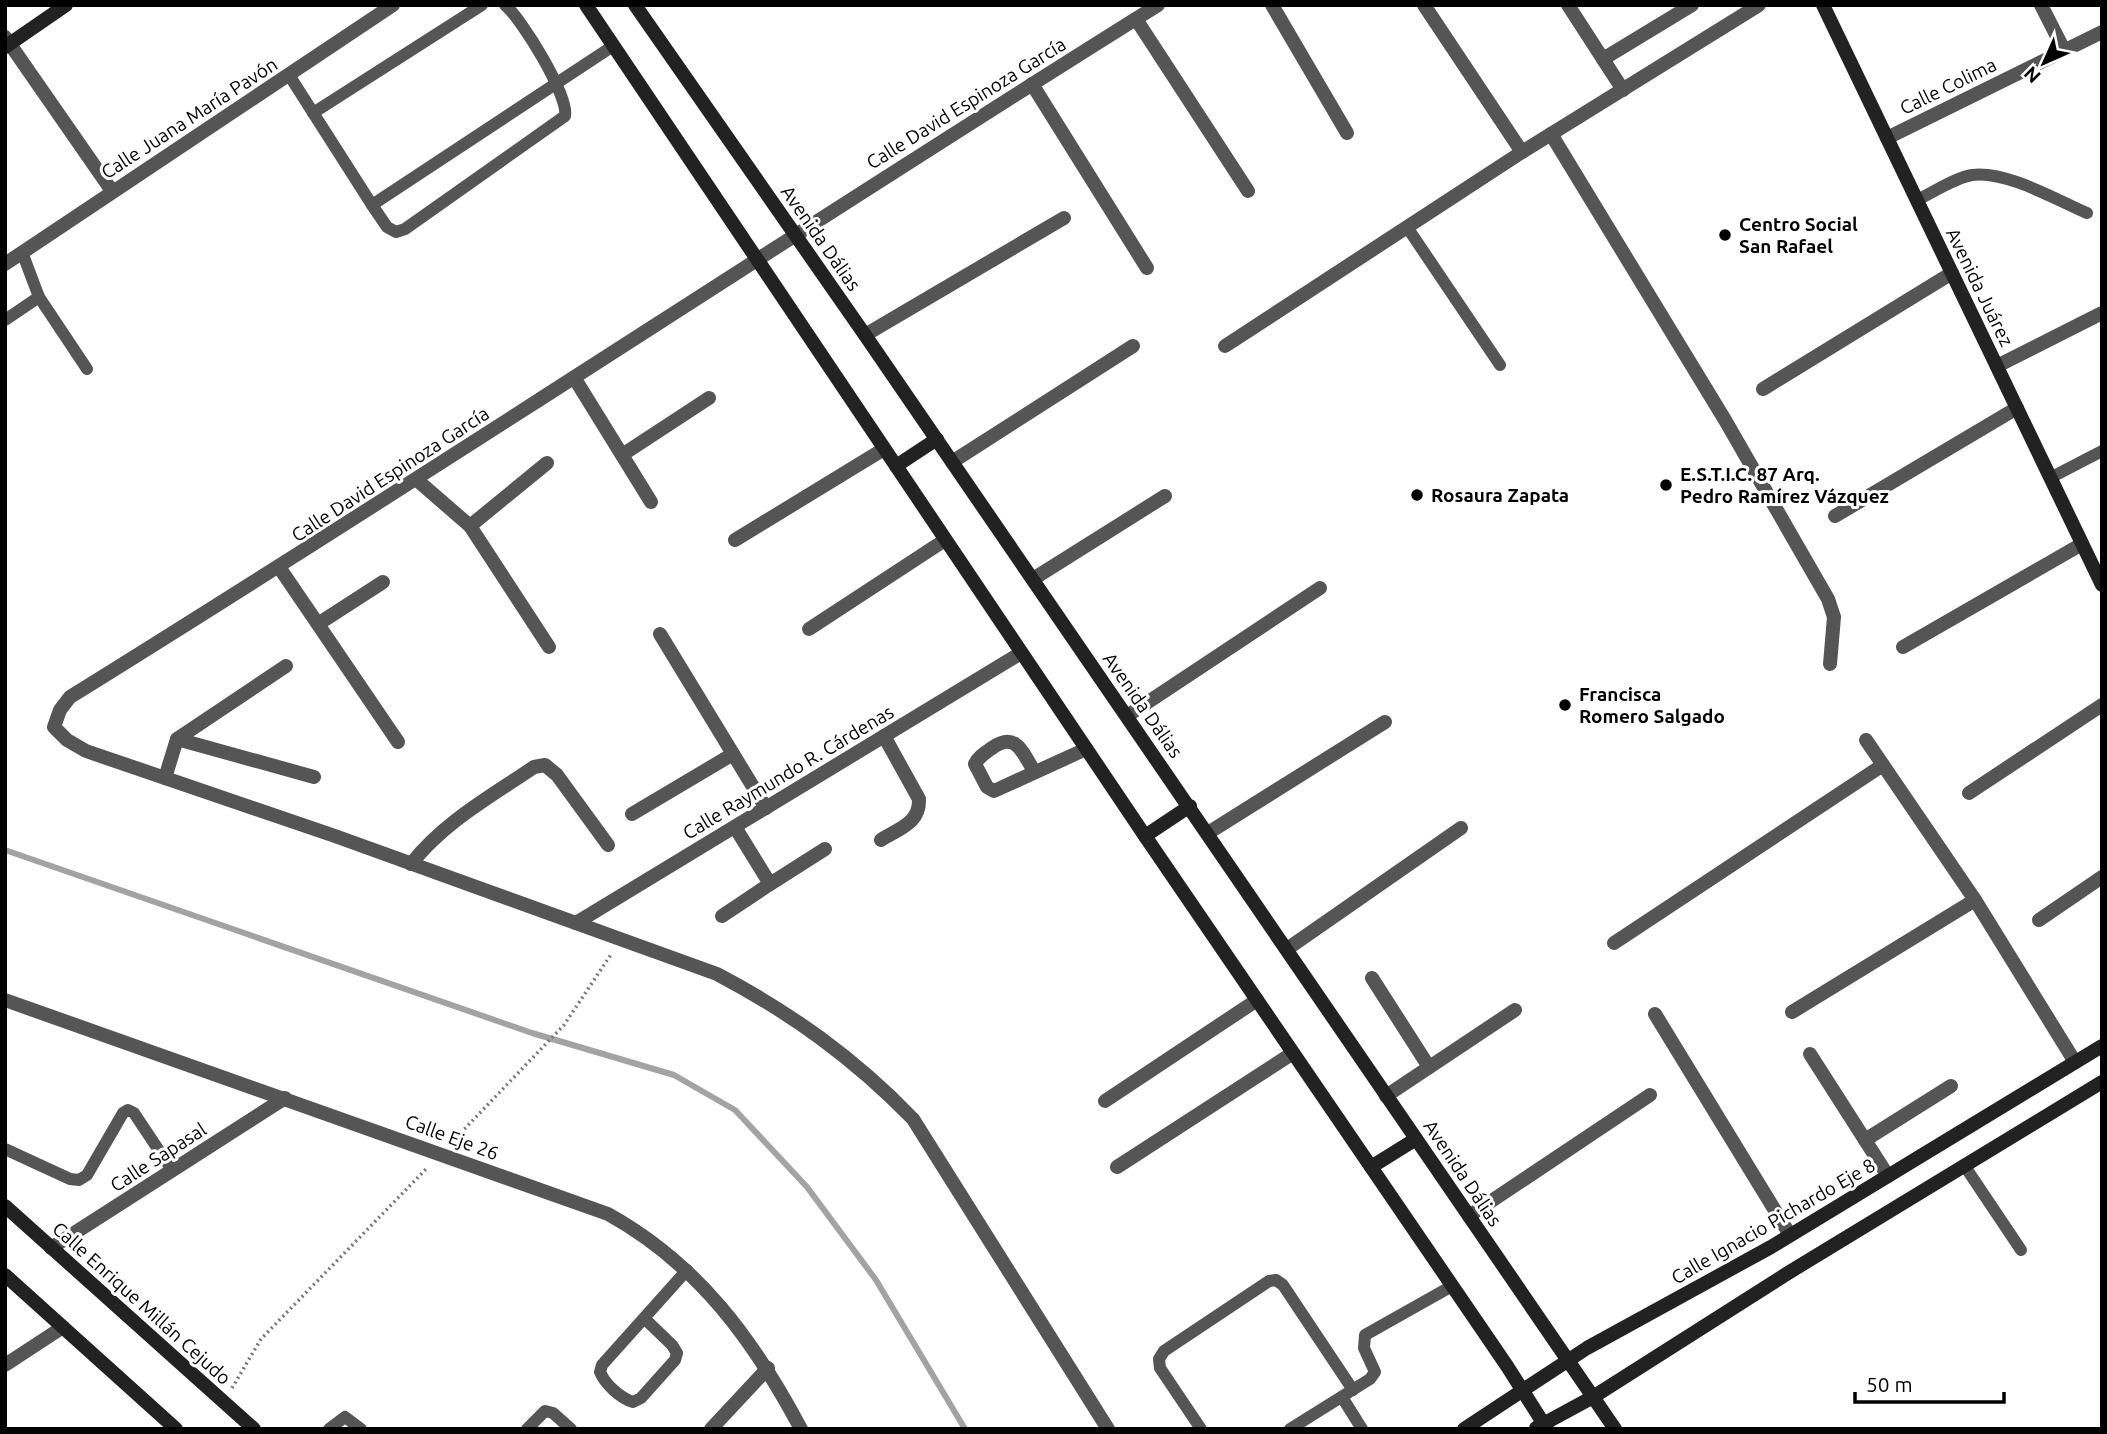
<svg xmlns="http://www.w3.org/2000/svg" width="2107" height="1434" viewBox="0 0 2107 1434" font-family="Ubuntu,sans-serif">
<style>
.lines{fill:none;stroke-linecap:round;stroke-linejoin:round}
.stream{stroke:#a3a3a3;stroke-width:6}
.path{stroke:#777;stroke-width:3.5;stroke-dasharray:2 3.5;stroke-linecap:butt}
.lane{stroke:#555;stroke-width:12}
.street{stroke:#555;stroke-width:14}
.secondary{stroke:#222;stroke-width:14}
.poi-dot{fill:#000;stroke:#fff;stroke-width:2.5}
.labels{text-anchor:middle;stroke-width:6;stroke-linejoin:round;paint-order:stroke}
.street-label{font-size:19px;fill:#000;stroke:#fff}
.poi-label{font-size:19px;font-weight:bold;fill:#000;stroke:#fff;text-anchor:start}
</style>
<rect width="100%" height="100%" fill="#fff"/>
<g class="lines">
<path class="stream" d="M5 850 532 1033 674 1075 735 1110 807 1187 876 1280 965 1429"/>
<g class="path">
<path d="M453 1141 564 1025 612 953"/>
<path d="M232 1388 261 1339 428 1167"/>
</g>
<g class="lane">
<path d="M289 75 372 205 613 46"/>
<path d="M313 113 482 5"/>
<path d="M1917 200C1934 192 1954 178 1972 175 2005 170 2057 200 2087 213"/>
<path d="M372 205 387 227 396 232 405 229 565 116C569 96 522 19 505 5"/>
<path d="M1407 227 1500 365"/>
<path d="M22 252 39 297 87 369"/>
<path d="M5 320 39 297"/>
<path d="M2050 478 2102 451"/>
<path d="M5 1149 70 1179 79 1180 87 1175 123 1113 128 1110 134 1113 172 1170"/>
<path d="M1964 1165 2021 1250"/>
<path d="M644 1318 672 1345 677 1353 675 1360 641 1398 633 1402C620 1398 605 1384 600 1372L602 1365 687 1270"/>
<path d="M1342 1397 1362 1429"/>
<path d="M329 1429 345 1417 361 1429"/>
<path d="M527 1429 545 1411 553 1413 571 1429"/>
<path d="M1201 1429 1160 1368 1159 1359 1164 1351 1269 1281 1276 1280 1283 1285 1353 1390"/>
<path d="M1290 1429 1370 1379 1375 1372 1364 1348 1365 1335 1452 1286"/>
</g>
<g class="street">
<path d="M1272 5 1347 133"/>
<path d="M1424 5 1522 152"/>
<path d="M1568 5 1623 90"/>
<path d="M2041 5 2064 50"/>
<path d="M1136 19 1248 191"/>
<path d="M5 37 112 191"/>
<path d="M1603 59 1692 5"/>
<path d="M1032 84 1147 268"/>
<path d="M1551 134 1725 420 1828 599 1834 617 1830 664"/>
<path d="M1887 138 2102 32"/>
<path d="M5 264 393 5"/>
<path d="M865 335 1064 218"/>
<path d="M1225 346 1522 152 1759 5"/>
<path d="M1997 366 2102 313"/>
<path d="M575 379 651 502"/>
<path d="M1763 389 1952 273"/>
<path d="M622 455 709 398"/>
<path d="M952 462 1133 346"/>
<path d="M417 480 470 526 549 647"/>
<path d="M1835 516 2017 408"/>
<path d="M470 526 547 463"/>
<path d="M735 540 884 449"/>
<path d="M279 567 398 742"/>
<path d="M1033 579 1165 496"/>
<path d="M318 624 383 582"/>
<path d="M809 629 945 540"/>
<path d="M660 634 766 808"/>
<path d="M1903 647 2082 544"/>
<path d="M1127 716 1320 588"/>
<path d="M177 739 314 777"/>
<path d="M1866 740 1975 900 2075 1062"/>
<path d="M1034 771C1022 752 1016 731 992 748 985 753 979 756 975 764L987 787 994 791 1086 749"/>
<path d="M165 778 177 739 286 666"/>
<path d="M1969 793 2102 705"/>
<path d="M632 814 733 754"/>
<path d="M1208 833 1385 722"/>
<path d="M881 840C900 828 920 823 919 799L884 736"/>
<path d="M411 864C444 822 490 797 534 767L545 765 557 775 608 845"/>
<path d="M770 884 825 849"/>
<path d="M722 916 770 884 735 827"/>
<path d="M2039 920 2102 877"/>
<path d="M576 923 1021 653"/>
<path d="M1614 943 1883 765"/>
<path d="M1287 949 1461 828"/>
<path d="M1372 978 1429 1067"/>
<path d="M5 1000 608 1214C698 1264 753 1339 801 1429"/>
<path d="M1792 1012 1975 900"/>
<path d="M1655 1014 1790 1235"/>
<path d="M1810 1054 1888 1176"/>
<path d="M1386 1096 1515 1010"/>
<path d="M1105 1101 1257 1000"/>
<path d="M1865 1140 1951 1086"/>
<path d="M1117 1167 1293 1053"/>
<path d="M1469 1216 1650 1095"/>
<path d="M51 1248 285 1098"/>
<path d="M5 1365 63 1327"/>
<path d="M711 1429 768 1368"/>
<path d="M1108 1429 913 1119C854 1058 791 1013 717 974L335 836 86 751 67 740 54 727 60 710 70 697C435 471 793 233 1158 5"/>
</g>
<g class="secondary">
<path d="M586 5 1145 836 1507 1366 1547 1429"/>
<path d="M635 5 865 335 1615 1429"/>
<path d="M1823 5 2102 585"/>
<path d="M5 47 66 5"/>
<path d="M896 466 937 439"/>
<path d="M1145 836 1190 806"/>
<path d="M1371 1167 1416 1139"/>
<path d="M5 1206 254 1429"/>
<path d="M5 1275 176 1429"/>
<path d="M1536 1428 1593 1397 1788 1273 2102 1082"/>
<path d="M1464 1429 1587 1348 1771 1247 2102 1046"/>
</g>
</g>
<g class="poi-dot">
<circle cx="1725" cy="235" r="7"/>
<circle cx="1666" cy="485" r="7"/>
<circle cx="1417" cy="495" r="7"/>
<circle cx="1565" cy="705" r="7"/>
</g>
<g class="labels">
<g class="street-label">
<text transform="translate(1948 86) rotate(-26)" y="7">Calle Colima</text>
<text transform="translate(966 103) rotate(-32)" y="7">Calle David Espinoza García</text>
<text transform="translate(189 118) rotate(-33)" y="7">Calle Juana María Pavón</text>
<text transform="translate(821 238) rotate(55)" y="7">Avenida Dálias</text>
<text transform="translate(1980 287) rotate(64)" y="7">Avenida Juárez</text>
<text transform="translate(390 474) rotate(-33)" y="7">Calle David Espinoza García</text>
<text transform="translate(1143 705) rotate(55)" y="7">Avenida Dálias</text>
<text transform="translate(788 772) rotate(-31)" y="7">Calle Raymundo R. Cárdenas</text>
<text transform="translate(452 1137) rotate(20)" y="7">Calle Eje 26</text>
<text transform="translate(158 1157) rotate(-33)" y="7">Calle Sapasal</text>
<text transform="translate(1463 1173) rotate(56)" y="7">Avenida Dálias</text>
<text transform="translate(1773 1221) rotate(-30)" y="7">Calle Ignacio Pichardo Eje 8</text>
<text transform="translate(142 1303) rotate(42)" y="7">Calle Enrique Millán Cejudo</text>
</g>
<g class="poi-label">
<text x="1739" y="231">Centro Social<tspan x="1739" dy="22">San Rafael</tspan></text>
<text x="1680" y="481">E.S.T.I.C. 87 Arq.<tspan x="1680" dy="22">Pedro Ramírez Vázquez</tspan></text>
<text x="1431" y="502">Rosaura Zapata</text>
<text x="1579" y="701">Francisca<tspan x="1579" dy="22">Romero Salgado</tspan></text>
</g>
</g>
<rect width="2107" height="1434" fill="none" stroke="#000000" stroke-width="14"/>
<g transform="translate(2044 63) rotate(225)" stroke="#ffffff" stroke-width="5" paint-order="stroke">
<path d="M0-5L12 26L0 18L-12 26Z" fill="#000000"/>
<text y="-10" font-size="19" font-weight="bold" text-anchor="middle" fill="#000000">N</text>
</g>
<path d="M1855 1392v10h149v-10" fill="none" stroke="#000000" stroke-width="3.5"/>
<text x="1866" y="1392" font-size="21" fill="#000000" stroke="#ffffff" stroke-width="5" paint-order="stroke">50 m</text>
</svg>
